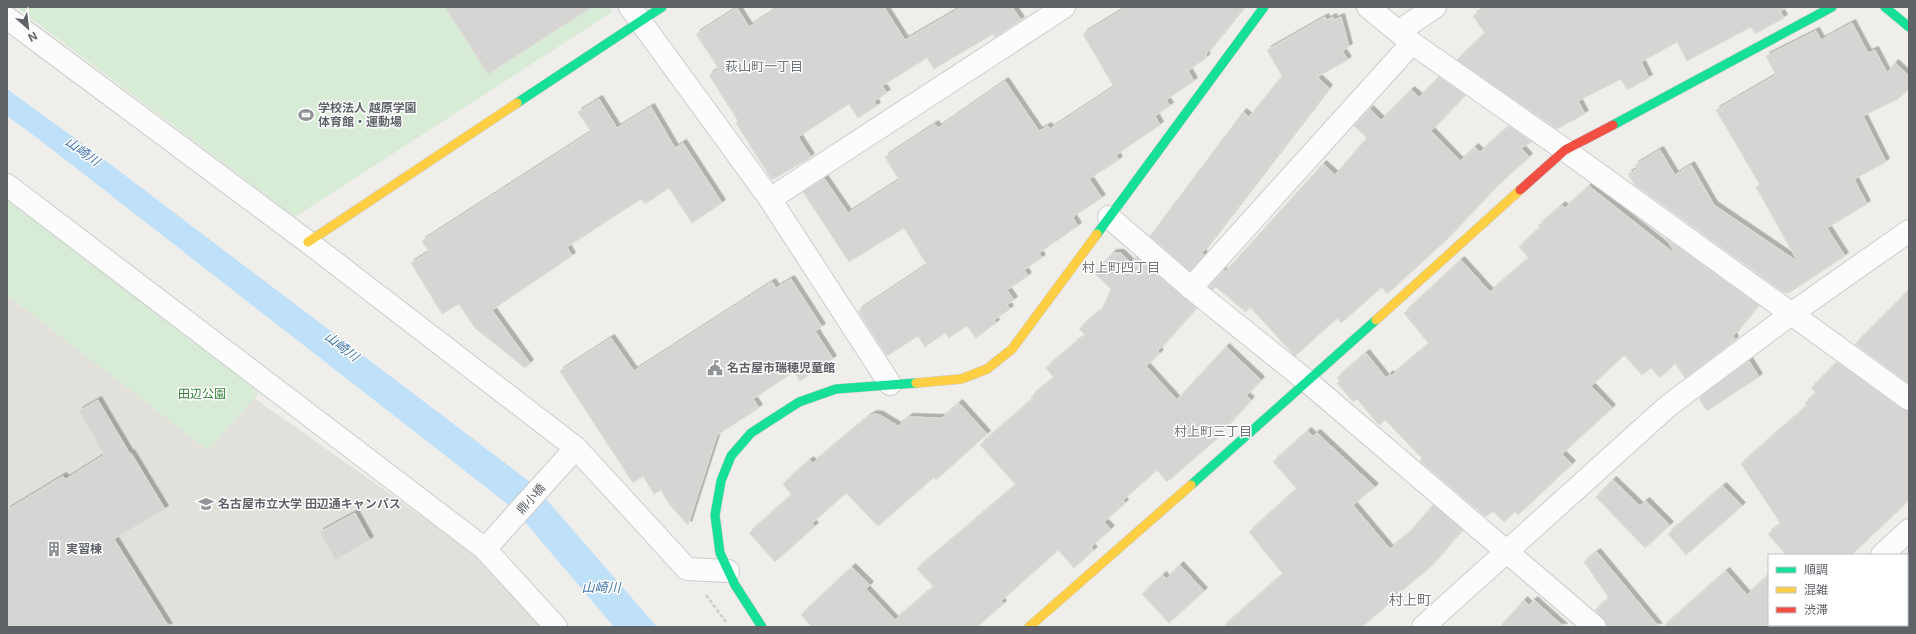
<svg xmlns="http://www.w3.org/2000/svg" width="1916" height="634" viewBox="0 0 1916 634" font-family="Inter,'Noto Sans JP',sans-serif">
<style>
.education{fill:#e2e0da}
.green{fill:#d8ebd6}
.water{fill:#bfe0f9}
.building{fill:#d6d5d3;stroke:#deddd9;filter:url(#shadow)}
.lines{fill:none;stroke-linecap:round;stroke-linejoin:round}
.street-casing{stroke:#cbcccc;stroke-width:24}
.fast-casing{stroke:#cacacb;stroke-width:10}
.slow-casing{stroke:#cacacb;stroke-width:10}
.jam-casing{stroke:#cacacb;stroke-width:10}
.path{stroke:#cacfcc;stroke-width:2.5;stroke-dasharray:4 2;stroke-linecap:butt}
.street{stroke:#fdfcfc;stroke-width:22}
.fast{stroke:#16e098;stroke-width:9}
.slow{stroke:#ffcf43;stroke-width:9}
.jam{stroke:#f24e42;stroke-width:9}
.labels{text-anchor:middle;stroke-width:3;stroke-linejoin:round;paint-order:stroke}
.poi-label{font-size:12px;font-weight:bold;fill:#5f6368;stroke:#fff;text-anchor:start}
.park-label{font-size:12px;fill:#348238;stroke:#fff}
.street-label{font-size:12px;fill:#5f6368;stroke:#fff}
.neighbourhood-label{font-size:13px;fill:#70757a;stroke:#fff}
.water-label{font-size:13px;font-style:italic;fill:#4174aa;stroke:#fff}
.quarter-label{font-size:14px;fill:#70757a;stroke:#fff}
</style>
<defs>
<filter id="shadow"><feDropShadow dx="3.5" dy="-3.5" stdDeviation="0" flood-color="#0004"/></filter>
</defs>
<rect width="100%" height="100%" fill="#efeeea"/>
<path class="education" d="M7 295 208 450 254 398 481 558 541 627H7Z"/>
<g class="green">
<path d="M16 7H609L612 12 295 217Z"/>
<path d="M7 195 263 388 208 450 7 295Z"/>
</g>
<path class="water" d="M7 89 98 155 534 485 657 627H614L514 509 40 140 7 116Z"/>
<g class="building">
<path d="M445 7H592L488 74Z"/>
<path d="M779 7H884L905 40 962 7H1012L1021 20 995 37 993 34 934 69 927 58 882 86 887 93 874 101 877 106 858 118 849 104 798 137 811 157 772 180 736 123 738 121 709 75 719 69 696 34 737 8 749 27Z"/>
<path d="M1127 7H1244L1206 54V58L1188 71 1194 81 1166 100 1170 106 1155 116 1160 125 1116 155 1119 160 1089 179 1102 198 1074 216 1073 218 1078 226 1039 253 1042 258 1024 270 1028 276 1007 290 1014 300 1007 305 1010 309 994 320 996 323 976 338 967 326 949 338 945 333 925 347 918 336 887 356 858 311 927 265 904 228 849 262 803 192 824 178 848 213 899 180 885 157 935 124 938 128 1005 81 1039 131 1048 126 1050 129 1114 87 1083 34Z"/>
<path d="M1486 7H1788L1780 11 1784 18 1755 34 1751 27 1687 61 1677 42 1641 62 1649 78 1627 90 1621 79 1578 101 1585 114 1557 129 1457 60 1485 33 1473 16Z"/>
<path d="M1325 17 1327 20 1333 17 1334 20 1341 17 1349 47 1342 51 1348 60 1317 77 1329 88 1202 253 1204 255 1190 271 1150 236 1243 112 1249 117 1282 76 1267 50Z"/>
<path d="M1852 23 1868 53 1875 50 1887 73 1895 63 1909 76V86L1898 99 1863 116 1886 162 1854 179 1867 204 1827 228 1845 256 1789 293 1783 292 1634 184 1628 174 1637 169 1635 165 1660 150 1675 175 1691 165 1714 205 1798 262 1756 187 1760 185 1716 110 1776 75 1766 56 1816 31 1821 40Z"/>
<path d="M1439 77 1465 95 1431 131 1460 161 1475 147 1480 152 1509 126 1532 142 1521 148 1529 157 1495 188 1444 242 1387 294 1382 287 1341 323 1337 318 1295 356 1250 307 1246 312 1216 287 1213 290 1209 287 1223 271 1225 272 1323 164 1335 175 1367 138 1354 126 1370 109 1381 120 1411 90 1419 97Z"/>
<path d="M599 99 617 128 651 107 675 148 683 143 722 203 692 223 669 188 645 204 641 199 567 247 572 256 492 310 530 363 525 368 475 328 459 304 442 314 411 263 429 252 422 241 591 132 578 112Z"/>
<path d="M1589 186 1676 255 1666 238 1758 305 1733 336 1735 340 1685 378 1675 363 1660 378 1651 368 1642 375 1624 355 1591 386 1612 408 1562 454 1572 464 1518 515 1515 511 1504 522 1493 511 1486 517 1420 461 1422 458 1385 420 1379 425 1357 399 1353 402 1337 383 1340 381 1337 378 1366 353 1386 378 1390 374 1391 376 1429 344 1404 313 1461 260 1490 292 1529 258 1519 247 1540 228 1538 226 1562 205 1565 208Z"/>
<path d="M1113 253H1121L1131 263 1136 257 1196 308 1158 351 1160 353 1146 366 1177 400 1226 347 1261 380 1246 396 1251 400 1218 436 1219 437 1167 482 1157 470 1123 500 1125 503 1104 522 1111 529 1091 547 1094 550 1074 568 1058 550 1001 601 1003 604 977 627H812L801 615 852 567 870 585 866 589 895 620 934 587 917 569 1016 485 980 445 1033 399 1031 397 1054 378 1046 368 1085 335 1079 329 1102 309 1111 289 1094 273Z"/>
<path d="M791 279 822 327 815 331 833 359 800 381 794 372 753 399 759 408 717 435 688 525 669 504 661 490 654 494 643 476 633 483 560 371 611 338 634 371 772 282 776 288Z"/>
<path d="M1909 290V384L1855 344Z"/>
<path d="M1749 361 1759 377 1707 411 1699 399Z"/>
<path d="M1837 362 1902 409 1909 411V500L1851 555H1786L1768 534 1781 524 1741 464 1807 406 1805 403 1816 393 1811 388Z"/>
<path d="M98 400 130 454 131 453 165 509 114 539 169 627H7V510L63 476 66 479 104 455 79 411Z"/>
<path d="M959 403 987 434 936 480 934 477 878 526 846 493 812 523 815 526 775 562 749 533 792 495 783 484 810 460 813 463 868 417 874 414 880 415 898 426 909 417 942 418Z"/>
<path d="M1308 431 1313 436 1317 433 1375 487 1353 505 1390 549 1409 533 1433 505 1462 530 1429 568 1393 598 1394 599 1362 627H1223L1283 574 1249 532 1297 489 1273 462Z"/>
<path d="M1613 480 1640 506 1646 501 1670 525 1645 548 1596 497Z"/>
<path d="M1723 486 1742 506 1686 555 1668 534Z"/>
<path d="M355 513 370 540 335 560 320 532Z"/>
<path d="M1597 552 1659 627H1607L1603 618 1595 610 1609 598 1584 562Z"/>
<path d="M1180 565 1204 591 1169 623 1142 594 1163 575 1166 579Z"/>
<path d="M1726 571 1747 595 1769 574V627H1663Z"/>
<path d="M1524 600 1529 605 1534 600 1564 627H1500Z"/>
</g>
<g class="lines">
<g class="street-casing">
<g id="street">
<path d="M630 7 770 199 890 384"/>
<path d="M1368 7 1412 43 1565 150 1909 399"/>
<path d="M7 18 308 242 576 448 687 569 728 571"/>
<path d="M1399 31 1435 7"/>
<path d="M7 185 485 549 556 627"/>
<path d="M770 199 1064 7"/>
<path d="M1109 217 1191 288 1308 382 1595 627"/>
<path d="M1191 288 1412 43"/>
<path d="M485 549 576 448"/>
<path d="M1882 555 1909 530"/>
<path d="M1423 627 1668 406 1791 314 1909 231"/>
<path d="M1802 627 1805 625"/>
</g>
</g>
<g class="fast-casing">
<g id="fast">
<path d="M1885 7 1909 27"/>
<path d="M517 103 662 7"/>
<path d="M1613 125 1832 7"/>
<path d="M1097 234 1264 7"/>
<path d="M1191 485 1376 320"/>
<path d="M762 627 735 585 720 553 715 515 721 481 731 456 751 433 799 402 836 389 916 383"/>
</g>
</g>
<g class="slow-casing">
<g id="slow">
<path d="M308 242 517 103"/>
<path d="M1376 320 1520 190"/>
<path d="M916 383 961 379 987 369 1012 349 1097 234"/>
<path d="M1029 627 1191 485"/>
</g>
</g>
<g class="jam-casing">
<path id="jam" d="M1520 190 1565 150 1613 125"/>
</g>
<path class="path" d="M706 595 726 622"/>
<use href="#street" class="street"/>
<use href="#fast" class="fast"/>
<use href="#slow" class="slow"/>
<use href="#jam" class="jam"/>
</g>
<defs>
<g id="stadium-bare" transform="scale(1.2)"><path d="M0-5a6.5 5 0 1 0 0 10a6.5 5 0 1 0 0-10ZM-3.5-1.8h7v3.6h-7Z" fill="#919496" stroke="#fff" stroke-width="2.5" paint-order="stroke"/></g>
<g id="civic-bare" transform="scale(1.2)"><path d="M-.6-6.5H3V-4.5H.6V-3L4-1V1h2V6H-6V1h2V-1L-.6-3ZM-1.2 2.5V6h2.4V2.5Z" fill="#919496" stroke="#fff" stroke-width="2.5" paint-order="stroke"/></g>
<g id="university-bare" transform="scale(1.2)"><path d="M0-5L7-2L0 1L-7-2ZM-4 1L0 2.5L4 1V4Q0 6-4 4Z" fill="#919496" stroke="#fff" stroke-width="2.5" paint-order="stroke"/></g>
<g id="building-bare" transform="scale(1.2)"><path d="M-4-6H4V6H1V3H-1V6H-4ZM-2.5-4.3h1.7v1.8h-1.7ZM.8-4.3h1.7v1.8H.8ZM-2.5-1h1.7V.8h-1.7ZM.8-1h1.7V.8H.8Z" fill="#919496" stroke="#fff" stroke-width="2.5" paint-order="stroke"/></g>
</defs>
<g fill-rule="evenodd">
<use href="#stadium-bare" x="306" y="115"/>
<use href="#civic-bare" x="715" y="368"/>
<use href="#university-bare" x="206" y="504"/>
<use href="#building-bare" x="54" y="549"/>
</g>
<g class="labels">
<g class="poi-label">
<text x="318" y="112">学校法人 越原学園<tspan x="318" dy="14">体育館・運動場</tspan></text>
<text x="727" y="372">名古屋市瑞穂児童館</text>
<text x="218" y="508">名古屋市立大学 田辺通キャンパス</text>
<text x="66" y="553">実習棟</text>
</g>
<g class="park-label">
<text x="202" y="398">田辺公園</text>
</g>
<g class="street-label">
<text transform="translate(531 499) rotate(-48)" y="4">鼎小橋</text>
</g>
<g class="neighbourhood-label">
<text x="764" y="71">萩山町一丁目</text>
<text x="1121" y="272">村上町四丁目</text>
<text x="1213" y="436">村上町三丁目</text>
</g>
<g class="water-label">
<text transform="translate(83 151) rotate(36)" y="5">山崎川</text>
<text transform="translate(342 346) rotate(38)" y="5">山崎川</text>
<text x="601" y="592">山崎川</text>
</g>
<g class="quarter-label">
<text x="1410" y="605">村上町</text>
</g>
</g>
<rect width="1916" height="634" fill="none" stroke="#5f6368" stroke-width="16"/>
<rect x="1768" y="554" width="140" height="72" fill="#ffffff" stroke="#bfc1c3"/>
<rect x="1776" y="567" width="20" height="6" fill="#16e098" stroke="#bfc1c3"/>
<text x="1804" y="574" font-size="12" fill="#5f6368">順調</text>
<rect x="1776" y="587" width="20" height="6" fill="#ffcf43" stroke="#bfc1c3"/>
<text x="1804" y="594" font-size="12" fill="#5f6368">混雑</text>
<rect x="1776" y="607" width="20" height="6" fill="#f24e42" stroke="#bfc1c3"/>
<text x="1804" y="614" font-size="12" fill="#5f6368">渋滞</text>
<g transform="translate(28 28) rotate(152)" stroke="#ffffff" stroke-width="3" paint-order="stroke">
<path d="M0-3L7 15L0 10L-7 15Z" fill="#5f6368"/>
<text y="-6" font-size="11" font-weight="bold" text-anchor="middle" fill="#5f6368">N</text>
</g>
</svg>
